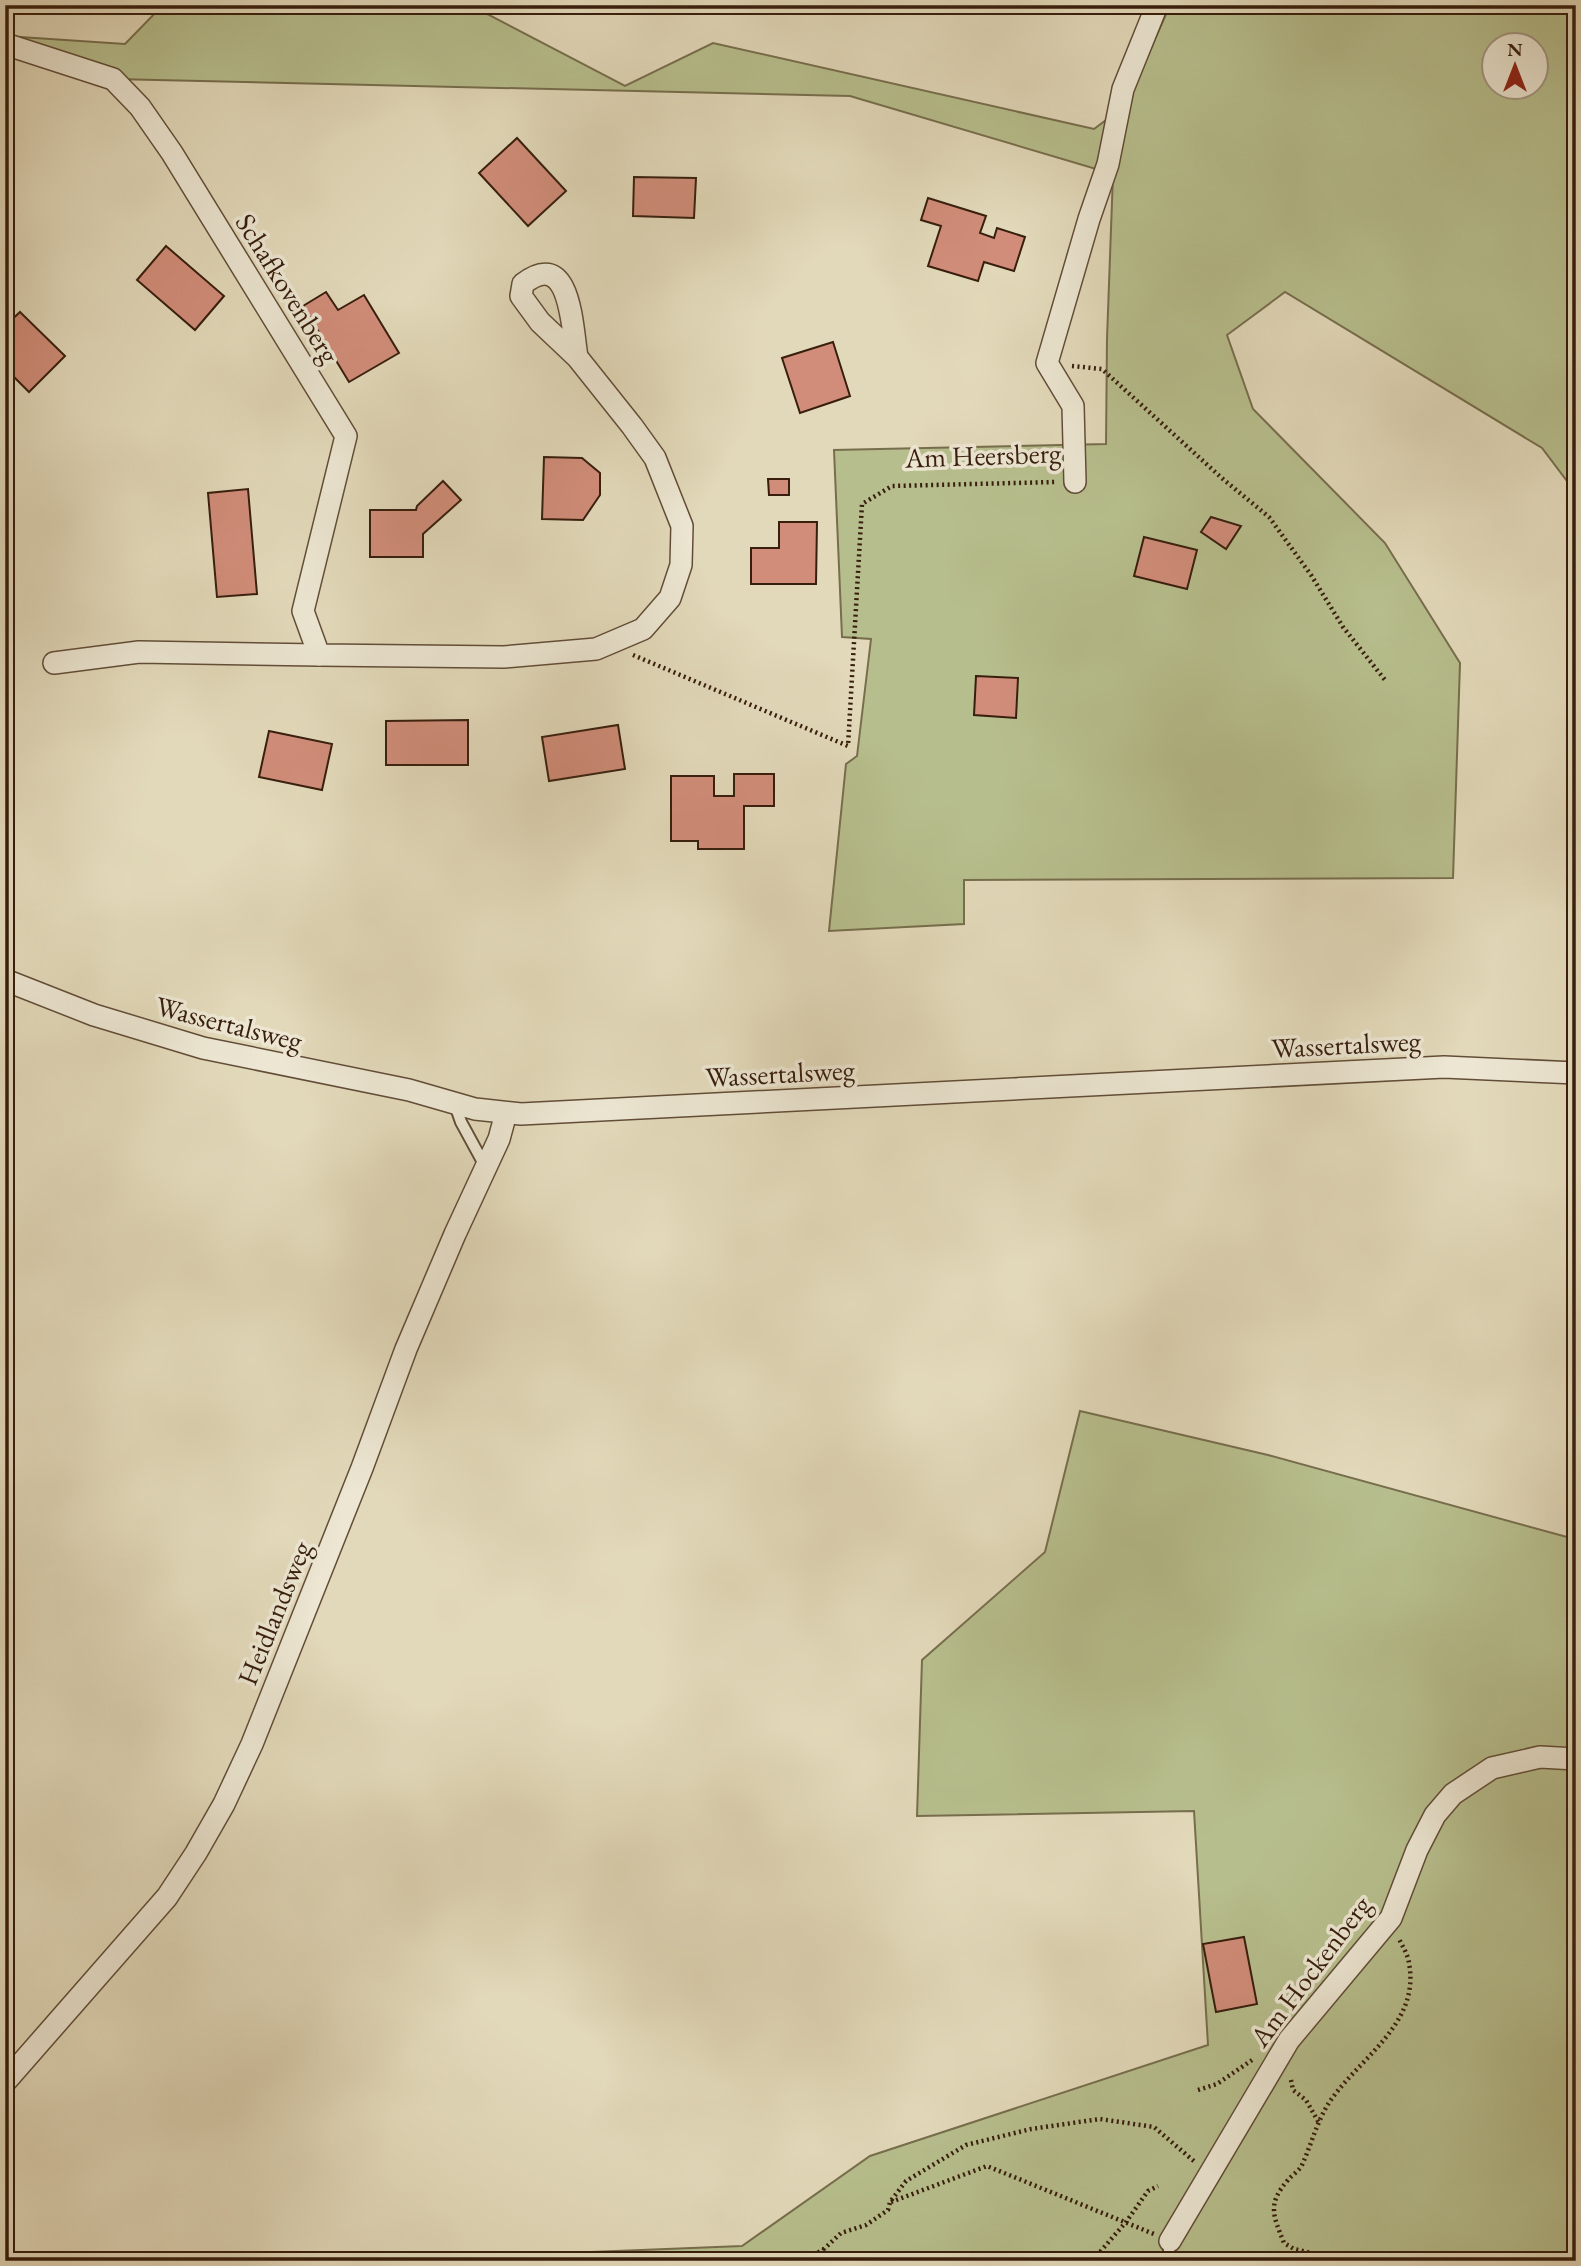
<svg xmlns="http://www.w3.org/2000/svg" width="1581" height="2266" viewBox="0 0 1581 2266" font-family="'EB Garamond',serif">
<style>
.green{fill:#b7be8d;stroke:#776e4d;stroke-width:2;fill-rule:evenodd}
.building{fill:#d18d7a;stroke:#371e0d;stroke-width:2}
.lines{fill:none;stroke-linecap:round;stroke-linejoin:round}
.lane-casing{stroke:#624d38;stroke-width:14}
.street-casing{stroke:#624d38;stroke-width:24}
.path{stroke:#371e0d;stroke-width:4.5;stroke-dasharray:2 3.5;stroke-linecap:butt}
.lane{stroke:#ece6d2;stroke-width:10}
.street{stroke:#ece6d2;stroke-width:21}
.labels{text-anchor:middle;stroke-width:7;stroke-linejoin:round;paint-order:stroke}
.street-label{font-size:28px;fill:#371e0d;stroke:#ece6d2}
</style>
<rect width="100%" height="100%" fill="#e2d9ba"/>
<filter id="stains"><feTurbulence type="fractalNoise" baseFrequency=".00286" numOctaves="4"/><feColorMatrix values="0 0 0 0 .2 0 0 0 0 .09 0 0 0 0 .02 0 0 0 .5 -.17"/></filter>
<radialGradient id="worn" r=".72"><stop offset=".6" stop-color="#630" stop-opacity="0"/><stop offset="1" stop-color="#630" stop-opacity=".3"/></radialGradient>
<g class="green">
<path d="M163 5H470L625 86 713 43 1094 129 1126 105 1170 5H1576V493L1542 448 1285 292 1227 335 1253 409 1385 543 1460 663 1453 878 964 880V924L829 931 846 764 857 756 871 639 842 637 834 450 1106 444 1107 339 1113 174 850 96 113 79 5 36 125 44ZM1494 46H1536V88H1494Z"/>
<path d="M1080 1411 1268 1455 1567 1537 1576 1502V2261H440L439 2258 742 2246 870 2156 1208 2045 1194 1811 917 1816 922 1660 1045 1552Z"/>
</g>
<g class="building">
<path d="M517 138 566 191 528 226 479 173Z"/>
<path d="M634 177 696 178 694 218 633 216Z"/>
<path d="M928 198 986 216 980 233 994 238 997 228 1025 237 1014 271 984 262 978 281 928 266 941 226 921 220Z"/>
<path d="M166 246 224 296 195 330 137 280Z"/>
<path d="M326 292 338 310 364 295 399 353 349 382 303 306Z"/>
<path d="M20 312 65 356 29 392 5 368V326Z"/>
<path d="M833 342 850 396 800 413 782 358Z"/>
<path d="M544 457 582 458 600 473V495L583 520 542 519Z"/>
<path d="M768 479H789V495H769Z"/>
<path d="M443 481 461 500 423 534V557H370V510H416L417 506Z"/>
<path d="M248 489 257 594 217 597 208 493Z"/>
<path d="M1211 517 1241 526 1226 549 1201 532Z"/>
<path d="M779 522H817L816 584H751V548H779Z"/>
<path d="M1144 537 1197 550 1187 589 1134 576Z"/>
<path d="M976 676 1018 678 1016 718 974 715Z"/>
<path d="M468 720V765H386V721Z"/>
<path d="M618 725 625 769 549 781 542 737Z"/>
<path d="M269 731 332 744 322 790 259 777Z"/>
<path d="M734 774H774V806H744V849H698V841H671V776H714V796H734Z"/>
<path d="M1244 1937 1257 2004 1216 2012 1203 1944Z"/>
</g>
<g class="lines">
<g class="lane-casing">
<g id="lane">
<path d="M454 1102 461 1122 485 1166"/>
<path d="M1168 2261 1170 2241"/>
</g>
</g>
<g class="street-casing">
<g id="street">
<path d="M5 44 113 79 140 107 172 153 346 436 303 611 319 655 504 657 596 649 643 629 670 598 681 565 682 526 655 458 632 426 577 357 540 322 521 296 523 284C571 246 572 328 577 357"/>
<path d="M1075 482 1073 406 1047 363 1089 219 1108 164 1123 89 1157 5"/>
<path d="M54 663 139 652 319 655"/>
<path d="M5 980 94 1015 203 1048 409 1090 475 1109 521 1114 1444 1067 1576 1073"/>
<path d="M5 2082 167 1897 196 1853 224 1804 252 1744 362 1468 406 1349 455 1234 499 1139 506 1113"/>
<path d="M1170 2241 1289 2040 1391 1918 1417 1850 1435 1815 1453 1794 1492 1768 1540 1757 1576 1759"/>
</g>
</g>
<g class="path">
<path d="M1072 366 1102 369 1224 480 1269 517 1311 575 1343 627 1385 680"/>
<path d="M633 655 848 746 862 504 892 486 1056 482"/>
<path d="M1291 2080 1293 2090 1306 2100 1319 2123"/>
<path d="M1198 2090 1217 2084 1252 2060"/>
<path d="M891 2202 987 2166 1154 2234"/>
<path d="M1325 2256 1294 2249 1284 2243C1273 2215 1267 2204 1288 2180 1292 2175 1299 2171 1302 2165 1311 2145 1316 2125 1327 2106 1355 2060 1421 2026 1409 1963 1408 1955 1403 1947 1399 1939"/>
<path d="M1093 2260 1126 2222 1148 2191 1158 2186"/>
<path d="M804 2261 824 2249"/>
<path d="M825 2261 824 2249 841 2233 866 2225 888 2210 890 2202 906 2181 966 2145 1031 2129 1100 2119 1154 2127 1195 2162"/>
</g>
<use href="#lane" class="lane"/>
<use href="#street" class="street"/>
</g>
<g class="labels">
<g class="street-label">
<text transform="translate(288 288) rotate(58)" y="10">Schafkovenberg</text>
<text transform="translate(983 455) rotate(-2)" y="10">Am Heersberg</text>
<text transform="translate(229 1023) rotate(14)" y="10">Wassertalsweg</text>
<text transform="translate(1346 1044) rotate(-3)" y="10">Wassertalsweg</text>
<text transform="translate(780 1073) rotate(-3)" y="10">Wassertalsweg</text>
<text transform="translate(274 1613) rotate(-68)" y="10">Heidlandsweg</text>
<text transform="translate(1310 1971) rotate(-53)" y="10">Am Hockenberg</text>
</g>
</g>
<rect width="1581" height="2266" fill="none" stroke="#e2d9ba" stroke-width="28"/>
<rect x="7" y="7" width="1567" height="2252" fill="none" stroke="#371e0d" stroke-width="3.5"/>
<rect x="14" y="14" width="1553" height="2238" fill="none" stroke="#371e0d" stroke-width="2"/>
<g transform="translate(1515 66)"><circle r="33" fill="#ece6d2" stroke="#a49683" stroke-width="2"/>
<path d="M0-5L12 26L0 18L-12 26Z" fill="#8f2418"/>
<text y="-10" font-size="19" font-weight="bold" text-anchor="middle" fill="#371e0d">N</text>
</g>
<rect width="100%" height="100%" filter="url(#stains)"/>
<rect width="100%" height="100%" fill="url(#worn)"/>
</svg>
